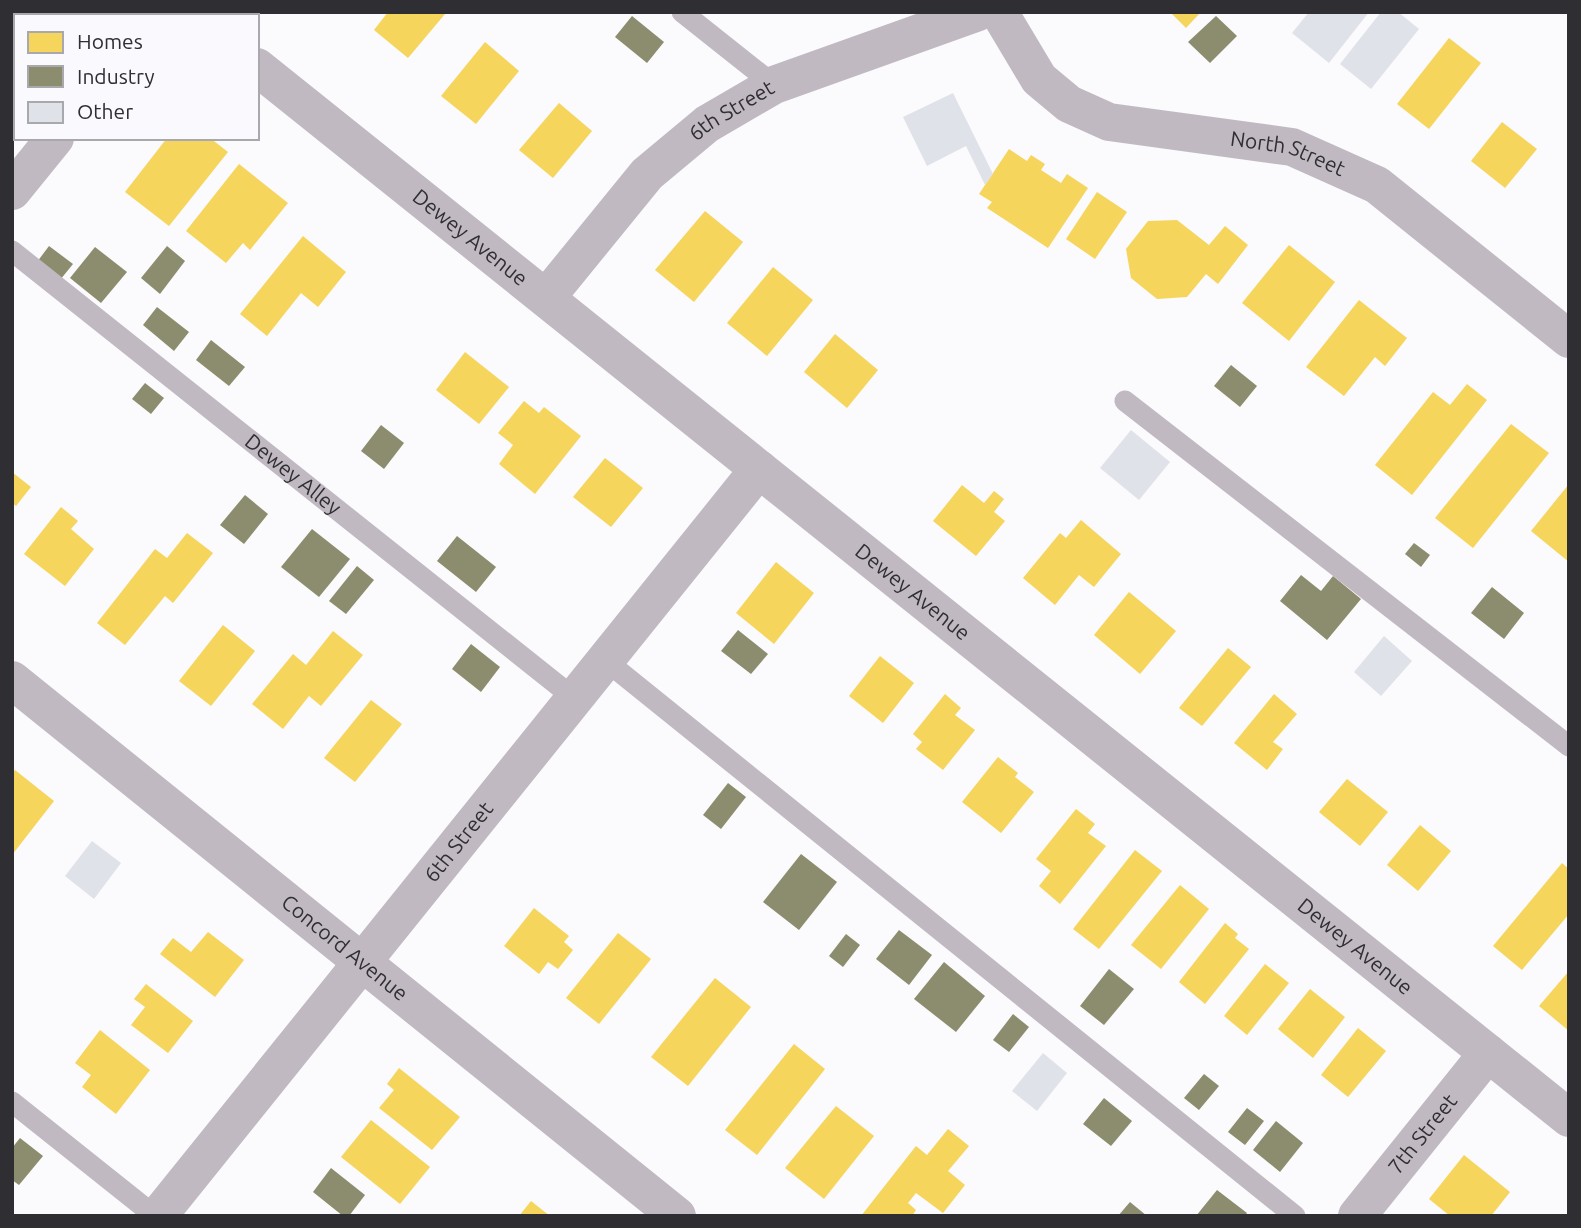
<svg xmlns="http://www.w3.org/2000/svg" width="1581" height="1228" viewBox="0 0 1581 1228" font-family="Ubuntu,sans-serif">
<style>
.homes{fill:#f6d55c}
.industry{fill:#8c8c6e}
.building{fill:#dfe3e9}
.lines{fill:none;stroke-linecap:round;stroke-linejoin:round}
.service{stroke:#c0b9c2;stroke-width:21}
.minor{stroke:#c0b9c2;stroke-width:38}
.labels{text-anchor:middle;stroke-width:7;stroke-linejoin:round;paint-order:stroke}
.street-label{font-size:21px;fill:#2f2e32;stroke:#faf9fd}
</style>
<rect width="100%" height="100%" fill="#fbfafc"/>
<g class="homes">
<path d="M12 12H46L48 14 47 16H16V39L12 36Z"/>
<path d="M388 12H443L445 14 408 58 374 30Z"/>
<path d="M1170 12H1201L1186 28Z"/>
<path d="M1449 38 1481 63 1429 129 1397 104Z"/>
<path d="M485 42 519 71 476 124 441 96Z"/>
<path d="M559 103 592 131 553 178 519 150Z"/>
<path d="M1502 122 1537 149 1505 188 1471 161Z"/>
<path d="M167 138H210L228 152 169 226 125 192Z"/>
<path d="M1009 149 1027 161 1031 155 1045 164 1041 170 1061 183 1067 174 1088 188 1048 248 987 208 992 202 979 194Z"/>
<path d="M239 164 288 203 250 250 243 243 226 263 186 231Z"/>
<path d="M1097 192 1127 212 1095 259 1066 239Z"/>
<path d="M705 211 743 242 694 302 655 270Z"/>
<path d="M1177 220 1209 245 1225 226 1248 245 1218 284 1206 274 1187 297 1157 299 1131 278 1126 249 1148 221Z"/>
<path d="M303 236 346 272 318 307 301 293 267 336 240 314Z"/>
<path d="M1289 245 1335 282 1289 341 1242 303Z"/>
<path d="M773 267 813 300 767 356 727 323Z"/>
<path d="M1359 300 1407 338 1385 366 1375 357 1344 396 1306 367Z"/>
<path d="M835 334 878 370 847 408 804 372Z"/>
<path d="M465 352 509 387 479 424 436 390Z"/>
<path d="M1467 384 1487 400 1412 495 1375 465 1433 392 1450 405Z"/>
<path d="M524 401 539 413 544 407 581 436 535 494 499 464 513 445 498 433Z"/>
<path d="M1511 424 1549 453 1473 548 1435 518Z"/>
<path d="M605 458 643 488 611 527 573 497Z"/>
<path d="M12 472 31 487 16 506 12 503Z"/>
<path d="M1569 484V562L1531 531Z"/>
<path d="M962 485 984 503 994 491 1004 499 994 512 1005 521 976 556 933 521Z"/>
<path d="M61 507 78 521 71 529 94 549 65 586 24 554Z"/>
<path d="M1081 520 1121 554 1094 587 1079 575 1055 605 1023 578 1060 533 1066 538Z"/>
<path d="M187 533 213 553 173 603 165 596 125 645 97 623 155 549 167 558Z"/>
<path d="M776 562 814 593 774 644 736 613Z"/>
<path d="M1129 592 1176 631 1140 674 1094 635Z"/>
<path d="M223 625 255 651 211 706 179 681Z"/>
<path d="M333 631 363 655 321 706 309 696 283 729 252 704 293 654 306 665Z"/>
<path d="M1228 648 1251 667 1202 726 1179 708Z"/>
<path d="M880 656 914 683 883 723 849 696Z"/>
<path d="M945 694 961 708 955 715 975 730 943 770 916 749 922 742 913 734Z"/>
<path d="M1274 694 1297 714 1273 742 1283 749 1267 770 1234 743Z"/>
<path d="M371 700 402 724 355 782 324 758Z"/>
<path d="M998 757 1018 773 1015 777 1034 792 1001 833 962 802Z"/>
<path d="M15 770 54 801 12 855V773Z"/>
<path d="M1347 779 1388 812 1360 846 1319 812Z"/>
<path d="M1076 809 1095 824 1088 833 1106 846 1060 904 1039 886 1051 871 1036 859Z"/>
<path d="M1420 825 1451 851 1418 891 1387 865Z"/>
<path d="M1135 850 1162 871 1099 949 1073 929Z"/>
<path d="M1562 863 1569 869V914L1522 970 1493 946Z"/>
<path d="M1180 885 1209 909 1161 969 1131 945Z"/>
<path d="M534 908 569 936 564 942 573 950 558 969 548 962 539 974 504 946Z"/>
<path d="M1225 923 1238 934 1235 938 1249 949 1205 1004 1179 982Z"/>
<path d="M208 932 244 960 215 997 160 954 173 938 191 952Z"/>
<path d="M618 933 651 959 599 1024 566 998Z"/>
<path d="M1265 964 1289 983 1247 1035 1224 1016Z"/>
<path d="M1569 971V1031L1539 1006Z"/>
<path d="M715 978 751 1007 688 1086 651 1057Z"/>
<path d="M146 984 193 1021 168 1053 131 1025 145 1007 134 999Z"/>
<path d="M1310 989 1345 1017 1313 1058 1278 1029Z"/>
<path d="M1358 1028 1386 1051 1348 1097 1321 1075Z"/>
<path d="M100 1030 150 1070 116 1114 82 1087 91 1075 75 1063Z"/>
<path d="M794 1044 825 1069 757 1155 725 1130Z"/>
<path d="M399 1068 460 1117 432 1150 379 1108 394 1090 387 1084Z"/>
<path d="M836 1106 874 1136 824 1199 785 1168Z"/>
<path d="M371 1120 430 1167 400 1204 341 1157Z"/>
<path d="M948 1129 969 1146 948 1171 965 1185 943 1213 916 1193 908 1203 916 1210 912 1216H861L916 1146 927 1155Z"/>
<path d="M1464 1155 1510 1192 1491 1216H1450L1429 1199Z"/>
<path d="M531 1201 550 1216H519Z"/>
</g>
<g class="industry">
<path d="M632 16 664 42 647 63 615 37Z"/>
<path d="M1216 16 1237 36 1210 63 1188 42Z"/>
<path d="M49 246 73 264 60 280 37 262Z"/>
<path d="M167 246 185 261 160 294 141 278Z"/>
<path d="M95 247 127 272 101 303 70 278Z"/>
<path d="M157 307 189 332 174 351 143 325Z"/>
<path d="M211 340 245 367 229 386 196 360Z"/>
<path d="M1231 365 1257 386 1240 407 1214 386Z"/>
<path d="M145 383 164 398 151 414 132 399Z"/>
<path d="M381 425 404 443 384 469 361 451Z"/>
<path d="M245 495 268 514 244 544 220 525Z"/>
<path d="M312 529 350 559 319 597 281 567Z"/>
<path d="M457 536 496 567 476 592 437 561Z"/>
<path d="M1414 543 1430 555 1421 567 1405 554Z"/>
<path d="M357 566 374 580 346 614 329 601Z"/>
<path d="M1301 575 1321 591 1333 576 1361 599 1327 640 1280 601Z"/>
<path d="M1492 587 1524 613 1504 639 1471 613Z"/>
<path d="M738 630 768 654 751 674 721 651Z"/>
<path d="M471 644 500 667 481 692 452 669Z"/>
<path d="M728 783 746 797 721 829 703 815Z"/>
<path d="M801 854 837 882 799 930 763 902Z"/>
<path d="M899 930 932 955 909 985 876 959Z"/>
<path d="M846 934 860 945 843 967 829 956Z"/>
<path d="M944 962 985 996 956 1032 914 999Z"/>
<path d="M1109 969 1134 989 1104 1025 1080 1006Z"/>
<path d="M1013 1014 1029 1027 1009 1052 993 1040Z"/>
<path d="M1204 1074 1219 1086 1199 1110 1184 1098Z"/>
<path d="M1104 1098 1132 1121 1111 1146 1083 1124Z"/>
<path d="M1247 1108 1264 1121 1245 1145 1228 1132Z"/>
<path d="M1276 1121 1303 1143 1280 1172 1253 1150Z"/>
<path d="M20 1138 43 1156 19 1185 12 1180V1148Z"/>
<path d="M331 1168 365 1195 349 1216H343L313 1192Z"/>
<path d="M1217 1190 1247 1213 1245 1216H1196Z"/>
<path d="M1130 1202 1147 1216H1118Z"/>
</g>
<g class="building">
<path d="M1309 12H1369L1329 63 1292 33Z"/>
<path d="M1381 12H1398L1419 29 1371 89 1340 64Z"/>
<path d="M953 93 993 174 985 185 966 146 927 166 903 117Z"/>
<path d="M1131 430 1170 462 1139 500 1100 468Z"/>
<path d="M1384 636 1412 661 1381 696 1354 672Z"/>
<path d="M92 841 121 863 94 899 65 876Z"/>
<path d="M1043 1053 1067 1073 1037 1111 1012 1091Z"/>
</g>
<g class="lines">
<g class="service">
<path d="M682 12 774 85"/>
<path id="s1" d="M12 251 574 698"/>
<path d="M1125 401 1569 746"/>
<path d="M605 660 1295 1216"/>
<path d="M12 1102 155 1216"/>
</g>
<g class="minor">
<path d="M189 12 194 16"/>
<path id="s2" d="M999 12 1039 79 1069 104 1109 122 1292 147 1377 185 1569 339"/>
<path d="M154 16 156 12"/>
<path id="s3" d="M257 67 1569 1118"/>
<path d="M12 191 55 138"/>
<path id="s4" d="M546 298 647 174 707 124 774 85 978 12"/>
<path id="s5" d="M12 680 677 1216"/>
<path id="s6" d="M158 1216 759 469"/>
<path id="s7" d="M1357 1216 1488 1053"/>
</g>
</g>
<g class="labels">
<g class="street-label">
<text dy="7" stroke="none"><textPath href="#s4" startOffset="266">6th Street</textPath></text>
<text dy="7" stroke="none"><textPath href="#s2" startOffset="343">North Street</textPath></text>
<text dy="7" stroke="none"><textPath href="#s3" startOffset="273">Dewey Avenue</textPath></text>
<text dy="7" stroke="none"><textPath href="#s1" startOffset="359">Dewey Alley</textPath></text>
<text dy="7" stroke="none"><textPath href="#s3" startOffset="840">Dewey Avenue</textPath></text>
<text dy="7" stroke="none"><textPath href="#s6" startOffset="480">6th Street</textPath></text>
<text dy="7" stroke="none"><textPath href="#s3" startOffset="1407">Dewey Avenue</textPath></text>
<text dy="7" stroke="none"><textPath href="#s5" startOffset="427">Concord Avenue</textPath></text>
<text dy="7" stroke="none"><textPath href="#s7" startOffset="105">7th Street</textPath></text>
</g>
</g>
<rect width="1581" height="1228" fill="none" stroke="#2f2e32" stroke-width="28"/>
<rect x="14" y="14" width="245" height="126" fill="#faf9fd" stroke="#a9a8ac" stroke-width="2"/>
<rect x="28" y="32" width="35" height="21" fill="#f6d55c" stroke="#a9a8ac" stroke-width="2"/>
<text x="77" y="49" font-size="21" fill="#2f2e32">Homes</text>
<rect x="28" y="66" width="35" height="21" fill="#8c8c6e" stroke="#a9a8ac" stroke-width="2"/>
<text x="77" y="84" font-size="21" fill="#2f2e32">Industry</text>
<rect x="28" y="102" width="35" height="21" fill="#dfe3e9" stroke="#a9a8ac" stroke-width="2"/>
<text x="77" y="119" font-size="21" fill="#2f2e32">Other</text>
</svg>
